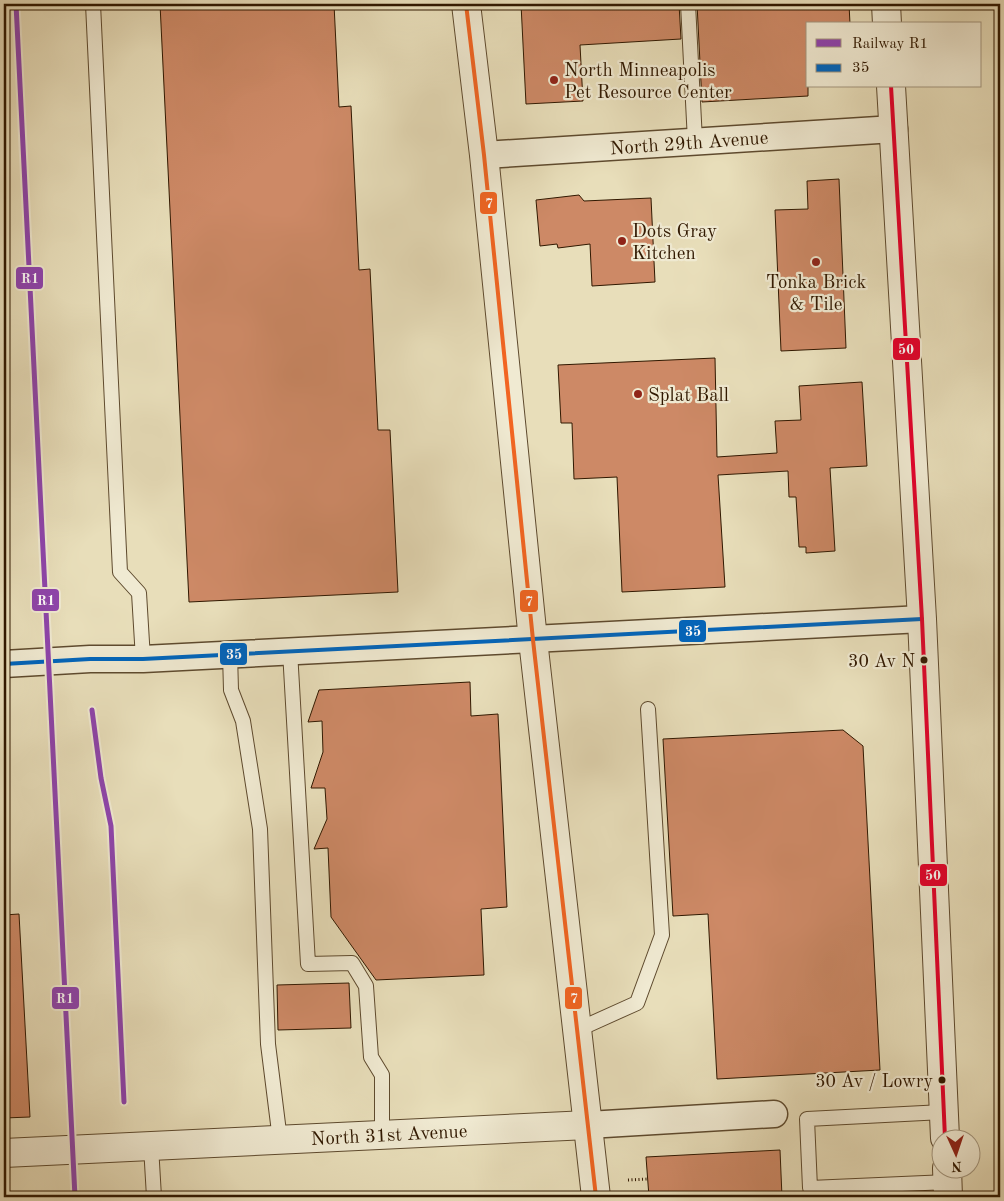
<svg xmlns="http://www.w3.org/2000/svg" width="1004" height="1201" viewBox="0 0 1004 1201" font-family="'Old Standard TT',serif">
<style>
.building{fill:#cd8966;stroke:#301800}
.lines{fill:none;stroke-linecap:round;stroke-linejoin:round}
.service-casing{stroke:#5e4a2e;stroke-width:16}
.minor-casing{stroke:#5e4a2e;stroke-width:29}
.tertiary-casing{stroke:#5e4a2e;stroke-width:30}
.path{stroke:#301800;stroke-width:3;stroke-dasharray:1 2.5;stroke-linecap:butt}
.service{stroke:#f0ead2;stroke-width:14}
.minor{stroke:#f0ead2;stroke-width:26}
.tertiary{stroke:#f0ead2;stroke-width:28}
.bus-1-casing{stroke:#f0ead2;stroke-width:8}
.bus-2-casing{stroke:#f0ead2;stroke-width:8}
.bus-3-casing{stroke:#f0ead2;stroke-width:8}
.bus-1{stroke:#0065bd;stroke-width:4}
.bus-2{stroke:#f26522;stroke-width:4}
.bus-3{stroke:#e4002b;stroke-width:4}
.rail-1-casing{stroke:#f0ead2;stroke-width:9}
.rail-1{stroke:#8e44ad;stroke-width:5}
.poi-dot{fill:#8f2418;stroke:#f0ead2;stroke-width:2}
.bus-dot{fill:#301800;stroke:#f0ead2;stroke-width:2}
.labels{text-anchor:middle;stroke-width:4.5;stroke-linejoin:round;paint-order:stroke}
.bus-label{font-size:18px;fill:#301800;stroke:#f0ead2;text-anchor:end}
.poi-label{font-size:19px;fill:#301800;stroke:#f0ead2;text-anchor:start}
.street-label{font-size:19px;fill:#301800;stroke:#f0ead2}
.line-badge{stroke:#f0ead2;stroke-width:2}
.badge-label{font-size:14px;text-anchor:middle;font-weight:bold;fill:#fff}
</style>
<rect width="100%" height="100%" fill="#e8deba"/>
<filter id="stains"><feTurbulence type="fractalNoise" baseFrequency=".004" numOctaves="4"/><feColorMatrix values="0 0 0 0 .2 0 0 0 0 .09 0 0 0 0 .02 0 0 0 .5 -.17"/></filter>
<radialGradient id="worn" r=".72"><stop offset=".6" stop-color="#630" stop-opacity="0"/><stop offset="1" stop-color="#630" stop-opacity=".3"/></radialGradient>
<g class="building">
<path d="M160 4H334L339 107 351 106 359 270 370 269 378 430H390L398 592 189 602Z"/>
<path d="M521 4H679L681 39 580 45 583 101 526 104Z"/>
<path d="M697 4H744V8L812 4H849L850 24H808V96L702 102Z"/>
<path d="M839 179 846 348 781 351 775 210 808 209 807 181Z"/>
<path d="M579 195 584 201 651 198 655 282 592 286 590 244 558 248 557 244 540 246 536 200Z"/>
<path d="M715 358 717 457 777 453 775 421 801 420 799 386 862 382 867 466 830 468 835 551 806 553V547H799L796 497H789L788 471 718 475 725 587 622 592 617 477 574 479 572 423H561L558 365Z"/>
<path d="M470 682 471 716 498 714 507 907 481 909 484 975 376 980 331 917 328 848 314 849 327 819 325 788H311L323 752 322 721 308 722 319 690Z"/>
<path d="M843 730 863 746 880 1070 717 1079 708 914 673 916 663 739Z"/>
<path d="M19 914 30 1117 4 1118V915Z"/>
<path d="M349 983 351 1028 278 1030 277 985Z"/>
<path d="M780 1150 782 1197H649L646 1157Z"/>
</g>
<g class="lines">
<g class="service-casing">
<g id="service">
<path d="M93 4 120 572 139 593 143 659"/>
<path d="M688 4 695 141"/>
<path d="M290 651 308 964 352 963 366 986 371 1057 382 1075V1135"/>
<path d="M230 654 231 690 243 721 260 829 268 1044 280 1140"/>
<path d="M577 1030 637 1003 662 935 648 709"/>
<path d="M943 1112 807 1119 810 1188 948 1182"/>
<path d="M151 1146 154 1197"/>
</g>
</g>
<g class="minor-casing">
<g id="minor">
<path d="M484 155 894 129"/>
<path d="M4 664 90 659H143L922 619"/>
<path d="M588 1125 774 1114"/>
</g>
</g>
<g class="tertiary-casing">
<g id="tertiary">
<path d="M466 4 484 155 533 640 596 1197"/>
<path d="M886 4 887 24"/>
<path d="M891 86 922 619 945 1138"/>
<path d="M4 1153 588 1125"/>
<path d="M947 1168 948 1197"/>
</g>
</g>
<path class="path" d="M628 1180 648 1179"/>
<use href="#service" class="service"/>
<use href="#minor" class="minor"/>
<use href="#tertiary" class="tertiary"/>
<g class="bus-1-casing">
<path id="bus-1" d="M4 664 90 659H143L922 619"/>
</g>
<g class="bus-2-casing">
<path id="bus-2" d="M466 4 484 155 533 640 596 1197"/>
</g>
<g class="bus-3-casing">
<path id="bus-3" d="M891 86 922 619 945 1138"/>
</g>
<use href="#bus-1" class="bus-1"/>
<use href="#bus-2" class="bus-2"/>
<use href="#bus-3" class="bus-3"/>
<g class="rail-1-casing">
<g id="rail-1">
<path d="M16 4 75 1197"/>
<path d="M92 710 101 778 111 826 124 1102"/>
</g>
</g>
<use href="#rail-1" class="rail-1"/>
</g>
<g class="poi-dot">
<circle cx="554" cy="80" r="5"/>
<circle cx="622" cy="241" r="5"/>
<circle cx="816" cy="262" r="5"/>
<circle cx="638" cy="394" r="5"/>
</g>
<g class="bus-dot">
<circle cx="924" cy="660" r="4.5"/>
<circle cx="942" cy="1080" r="4.5"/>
</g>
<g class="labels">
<g class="bus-label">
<text x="915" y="667">30 Av N</text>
<text x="933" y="1087">30 Av / Lowry</text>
</g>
<g class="poi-label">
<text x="564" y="76">North Minneapolis<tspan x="564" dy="22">Pet Resource Center</tspan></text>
<text x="632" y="237">Dots Gray<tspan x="632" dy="22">Kitchen</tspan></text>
<text x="816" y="288" text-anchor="middle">Tonka Brick<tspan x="816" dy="22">&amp; Tile</tspan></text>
<text x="648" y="401">Splat Ball</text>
</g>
<g class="street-label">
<text transform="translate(689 142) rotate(-4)" y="7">North 29th Avenue</text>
<text transform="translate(389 1134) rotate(-3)" y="7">North 31st Avenue</text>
</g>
</g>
<g class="line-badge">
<rect x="479" y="191" width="19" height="24" rx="5" fill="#f26522"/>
<rect x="15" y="266" width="29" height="24" rx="5" fill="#8e44ad"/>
<rect x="892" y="337" width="29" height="24" rx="5" fill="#e4002b"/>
<rect x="31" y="588" width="29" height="24" rx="5" fill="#8e44ad"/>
<rect x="519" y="589" width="20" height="24" rx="5" fill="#f26522"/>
<rect x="678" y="619" width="29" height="24" rx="5" fill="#0065bd"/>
<rect x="219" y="642" width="29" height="24" rx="5" fill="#0065bd"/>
<rect x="919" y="863" width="29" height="24" rx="5" fill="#e4002b"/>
<rect x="51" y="986" width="29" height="24" rx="5" fill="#8e44ad"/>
<rect x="564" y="986" width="19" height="24" rx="5" fill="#f26522"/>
</g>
<g class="badge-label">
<text x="489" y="208">7</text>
<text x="30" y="283">R1</text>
<text x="906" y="354">50</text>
<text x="46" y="605">R1</text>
<text x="529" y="606">7</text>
<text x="693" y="636">35</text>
<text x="234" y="659">35</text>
<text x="933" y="880">50</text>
<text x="65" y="1003">R1</text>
<text x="574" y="1003">7</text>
</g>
<rect width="1004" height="1201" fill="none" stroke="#e8deba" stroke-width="20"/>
<rect x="5" y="5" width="994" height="1191" fill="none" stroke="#301800" stroke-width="2.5"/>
<rect x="10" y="10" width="984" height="1181" fill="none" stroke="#301800"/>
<rect x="806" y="22" width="175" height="65" fill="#f0ead2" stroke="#a3967e"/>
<rect x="816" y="39" width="25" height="8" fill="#8e44ad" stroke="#a3967e"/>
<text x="852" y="48" font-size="15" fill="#301800">Railway R1</text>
<rect x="816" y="64" width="25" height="8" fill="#0065bd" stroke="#a3967e"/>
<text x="852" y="72" font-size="15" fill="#301800">35</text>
<g transform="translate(956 1154) rotate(177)"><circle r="24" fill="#f0ead2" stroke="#a3967e"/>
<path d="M0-4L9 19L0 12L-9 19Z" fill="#8f2418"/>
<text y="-8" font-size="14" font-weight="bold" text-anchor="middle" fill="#301800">N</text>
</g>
<rect width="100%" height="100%" filter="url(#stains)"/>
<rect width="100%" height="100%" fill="url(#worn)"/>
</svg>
